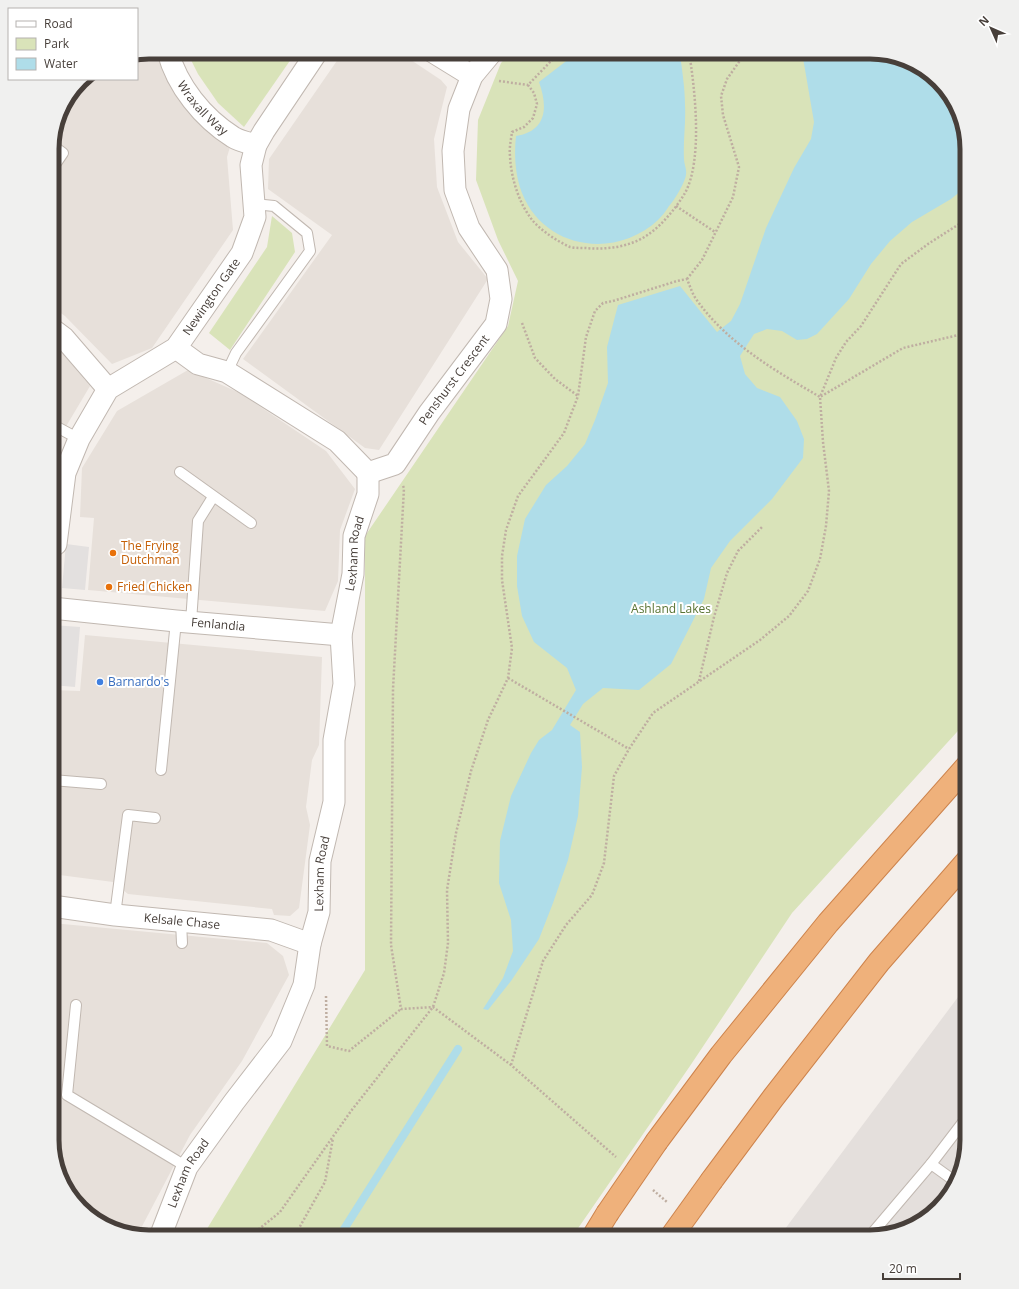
<svg xmlns="http://www.w3.org/2000/svg" width="1019" height="1289" viewBox="0 0 1019 1289" font-family="'Open Sans',sans-serif">
<style>
.residential{fill:#e7e0da}
.industrial{fill:#e4dfdc}
.green{fill:#d9e3b9}
.parking{fill:#e3e0df}
.water{fill:#afdde9}
.lines{fill:none;stroke-linecap:round;stroke-linejoin:round}
.stream{stroke:#afdde9;stroke-width:8}
.lane-casing{stroke:#c1b8b1;stroke-width:12}
.street-casing{stroke:#c1b8b1;stroke-width:23}
.highway-casing{stroke:#cd834c;stroke-width:24}
.path{stroke:#bfaea1;stroke-width:2.5;stroke-dasharray:2 2;stroke-linecap:butt}
.lane{stroke:#fff;stroke-width:10}
.street{stroke:#fff;stroke-width:21}
.highway{stroke:#efb17b;stroke-width:22}
.highway-bridge-casing{stroke:#cd834c;stroke-width:24;stroke-linecap:butt}
.highway-bridge{stroke:#efb17b;stroke-width:22}
.food-dot{fill:#e8710a;stroke:#fff;stroke-width:1.5}
.shop-dot{fill:#3f7fe0;stroke:#fff;stroke-width:1.5}
.labels{text-anchor:middle;stroke-width:4;stroke-linejoin:round;paint-order:stroke}
.street-label{font-size:12px;fill:#473f3a;stroke:#fff}
.food-label{font-size:12px;fill:#c56008;stroke:#fff;text-anchor:start}
.park-label{font-size:12px;fill:#587332;stroke:#fff}
.shop-label{font-size:12px;fill:#366cbe;stroke:#fff;text-anchor:start}
.rim{fill:none;stroke:#473f3a;stroke-width:5}
</style>
<rect width="100%" height="100%" fill="#f4efeb"/>
<g class="residential">
<path d="M149 52H157L159 60 172 87 196 121 230 147 227 157 233 230 152 348 112 364 65 316 52 307V143L62 106 83 79H137V54Z"/>
<path d="M343 52H399L441 80 447 87 434 139 437 187 458 242 488 279 379 450 365 448 243 359 332 235 268 189 269 159Z"/>
<path d="M52 344 57 347 90 386 52 450Z"/>
<path d="M188 370 240 393 326 451 355 489 340 530 338 581 325 611 88 590 94 518 80 517 82 468 117 411Z"/>
<path d="M85 635 322 657 319 745 312 760 306 807 310 825 299 908 290 916 274 915 272 909 128 894 113 882 52 874V690L80 691Z"/>
<path d="M52 923 267 943 283 956 289 975 242 1061 190 1135 138 1234 101 1224 68 1194 52 1140Z"/>
</g>
<path class="industrial" d="M967 985V1140L954 1188 924 1221 870 1237H781L782 1233Z"/>
<g class="green">
<path d="M187 52H296L244 127 218 103 198 74Z"/>
<path d="M511 52H876L919 65 951 95 967 149V721L792 913 690 1066 572 1237H202L365 970V536L508 326 518 281 498 240 476 180 478 120 501 63Z"/>
<path d="M272 216 292 233 295 252 230 350 209 333 267 247Z"/>
</g>
<g class="parking">
<path d="M66 544 89 547 85 590 62 588Z"/>
<path d="M52 625 80 627 75 687 52 685Z"/>
</g>
<g class="water">
<path d="M578 52H679L680 54C682 70 685 88 685 105 686 123 683 141 684 159 684 164 687 170 686 174 686 181 674 201 669 206 666 211 662 216 658 220 615 260 544 249 522 193 515 175 514 154 516 136 547 131 548 107 539 82Z"/>
<path d="M802 52H876L919 65 951 95 967 149V186L951 199 912 222 890 241 871 264 849 299 817 334 807 339 797 340 782 331 767 329 754 334 740 356 745 374 757 388 780 397 797 421 804 439 803 458 772 499 730 541 711 568 704 599 671 664 639 690 603 688 583 704 570 725 580 732 582 767 578 816 568 860 553 903 539 939 511 981 488 1010 483 1009 503 978 513 951 511 920 499 883 500 841 511 796 531 753 539 740 552 730 576 690 567 668 534 642 522 616 517 586V556L525 519 546 485 567 466 585 444 595 420 608 383 607 347 618 305 680 286 717 332 731 321 740 304 766 228 794 168 811 139 814 122Z"/>
</g>
<g class="lines">
<path class="stream" d="M339 1237 458 1049"/>
<g class="lane-casing">
<g id="lane">
<path d="M52 169 63 153 52 145"/>
<path d="M227 372 236 353 310 251 307 233 274 206 254 204"/>
<path d="M52 426H55L79 439"/>
<path d="M180 472 251 523"/>
<path d="M191 622 198 521 213 497"/>
<path d="M161 770 176 621"/>
<path d="M52 780 101 784"/>
<path d="M115 915 128 815 155 818"/>
<path d="M181 922 182 943"/>
<path d="M76 1005 67 1095 187 1167"/>
<path d="M956 1182 931 1164 967 1117"/>
<path d="M869 1237 931 1164"/>
</g>
</g>
<g class="street-casing">
<g id="street">
<path id="s1" d="M168 52C177 86 203 118 233 137 239 141 249 143 256 145"/>
<path d="M433 52 472 76"/>
<path d="M52 329 64 338 108 389"/>
<path id="s2" d="M176 348 198 364 227 372 337 441 368 473 395 464 429 413 496 324 501 299 497 270 469 228 455 190 453 151 459 109 472 76 492 52"/>
<path id="s3" d="M52 547 56 544 65 473 79 439 108 389 176 348 242 253 255 217 251 165 256 145 264 131 317 52"/>
<path id="s4" d="M52 608 176 621 341 635"/>
<path id="s5" d="M52 906 115 915 271 930 310 944"/>
<path id="s6" d="M160 1237 187 1167 234 1102 281 1041 304 985 310 944 319 912 320 861 334 802V740L344 684 341 635 353 574 354 536 368 494V473"/>
</g>
</g>
<g class="highway-casing">
<g id="highway">
<path d="M657 1141 721 1055 828 923 967 766"/>
<path d="M712 1180 773 1098 879 962 967 861"/>
<path d="M593 1237 607 1214"/>
</g>
</g>
<g class="path">
<path d="M563 52 551 61 528 85 534 93 537 104 533 118 524 127 512 132C511 140 509 148 510 156 511 178 519 204 533 221 543 232 557 241 570 247 575 248 580 248 585 248 607 250 631 247 649 234 663 224 676 208 685 193 703 160 695 89 689 52"/>
<path d="M499 81 528 85"/>
<path d="M676 206 715 232"/>
<path d="M687 279 702 260 733 197 739 167 723 115 721 96 727 79 746 52"/>
<path d="M522 323 535 358 555 379 578 396"/>
<path d="M403 486 404 488 393 689 391 945 401 1009 433 1007 511 1065 616 1157"/>
<path d="M508 678 629 749"/>
<path d="M699 681 714 617 727 573 738 551 763 526"/>
<path d="M326 996 327 1046 349 1051 401 1009"/>
<path d="M511 1065 543 961 566 925 592 895 604 863 614 776 629 749 653 713 760 640 789 616 808 591 820 559 826 526 829 491 823 442 820 397 903 348 967 333"/>
<path d="M653 1190 667 1202"/>
<path d="M249 1237 280 1212 351 1111 433 1007 444 973 448 943 447 890 456 833 471 771 488 720 508 678 512 648 502 580V556L506 530 518 496 564 433 578 396 586 337 595 311 603 303 613 301 677 281 687 279C690 286 692 293 696 299 727 343 774 370 820 397L836 358 846 342 861 326 901 264 928 244 967 219"/>
<path d="M294 1237 325 1182 333 1138"/>
</g>
<use href="#lane" class="lane"/>
<use href="#street" class="street"/>
<use href="#highway" class="highway"/>
<g class="highway-bridge-casing">
<g id="highway-bridge">
<path d="M607 1214 657 1141"/>
<path d="M671 1237 712 1180"/>
</g>
</g>
<use href="#highway-bridge" class="highway-bridge"/>
</g>
<g class="food-dot">
<circle cx="113" cy="553" r="4"/>
<circle cx="109" cy="587" r="4"/>
</g>
<circle class="shop-dot" cx="100" cy="682" r="4"/>
<g class="labels">
<g class="street-label">
<text dy="4" stroke="none"><textPath href="#s1" startOffset="67">Wraxall Way</textPath></text>
<text dy="4" stroke="none"><textPath href="#s3" startOffset="313">Newington Gate</textPath></text>
<text dy="4" stroke="none"><textPath href="#s2" startOffset="363">Penshurst Crescent</textPath></text>
<text dy="4" stroke="none"><textPath href="#s6" startOffset="730">Lexham Road</textPath></text>
<text dy="4" stroke="none"><textPath href="#s4" startOffset="167">Fenlandia</textPath></text>
<text dy="4" stroke="none"><textPath href="#s6" startOffset="406">Lexham Road</textPath></text>
<text dy="4" stroke="none"><textPath href="#s5" startOffset="131">Kelsale Chase</textPath></text>
<text dy="4" stroke="none"><textPath href="#s6" startOffset="70">Lexham Road</textPath></text>
</g>
<g class="food-label">
<text x="121" y="550">The Frying<tspan x="121" dy="14">Dutchman</tspan></text>
<text x="117" y="591">Fried Chicken</text>
</g>
<g class="park-label">
<text x="671" y="613">Ashland Lakes</text>
</g>
<g class="shop-label">
<text x="108" y="686">Barnardo's</text>
</g>
</g>
<path d="M0 0H1019V1289H0ZM149 59H870A90 90 0 0 1 960 149V1140A90 90 0 0 1 870 1230H149A90 90 0 0 1 59 1140V149A90 90 0 0 1 149 59Z" fill="#f0f0ef" fill-rule="evenodd"/>
<path class="rim" d="M149 59H870A90 90 0 0 1 960 149V1140A90 90 0 0 1 870 1230H149A90 90 0 0 1 59 1140V149A90 90 0 0 1 149 59Z"/>
<rect x="8" y="8" width="130" height="72" fill="#ffffff" stroke="#b5b2b0"/>
<rect x="16" y="21" width="20" height="6" fill="#ffffff" stroke="#b5b2b0"/>
<text x="44" y="28" font-size="12" fill="#473f3a">Road</text>
<rect x="16" y="38" width="20" height="12" fill="#d9e3b9" stroke="#b5b2b0"/>
<text x="44" y="48" font-size="12" fill="#473f3a">Park</text>
<rect x="16" y="58" width="20" height="12" fill="#afdde9" stroke="#b5b2b0"/>
<text x="44" y="68" font-size="12" fill="#473f3a">Water</text>
<g transform="translate(991 28) rotate(315)" stroke="#ffffff" stroke-width="3" paint-order="stroke">
<path d="M0-3L7 15L0 10L-7 15Z" fill="#473f3a"/>
<text y="-6" font-size="11" font-weight="bold" text-anchor="middle" fill="#473f3a">N</text>
</g>
<path d="M883 1273v6h77v-6" fill="none" stroke="#473f3a" stroke-width="2"/>
<text x="889" y="1273" font-size="12" fill="#473f3a" stroke="#ffffff" stroke-width="3" paint-order="stroke">20 m</text>
</svg>
